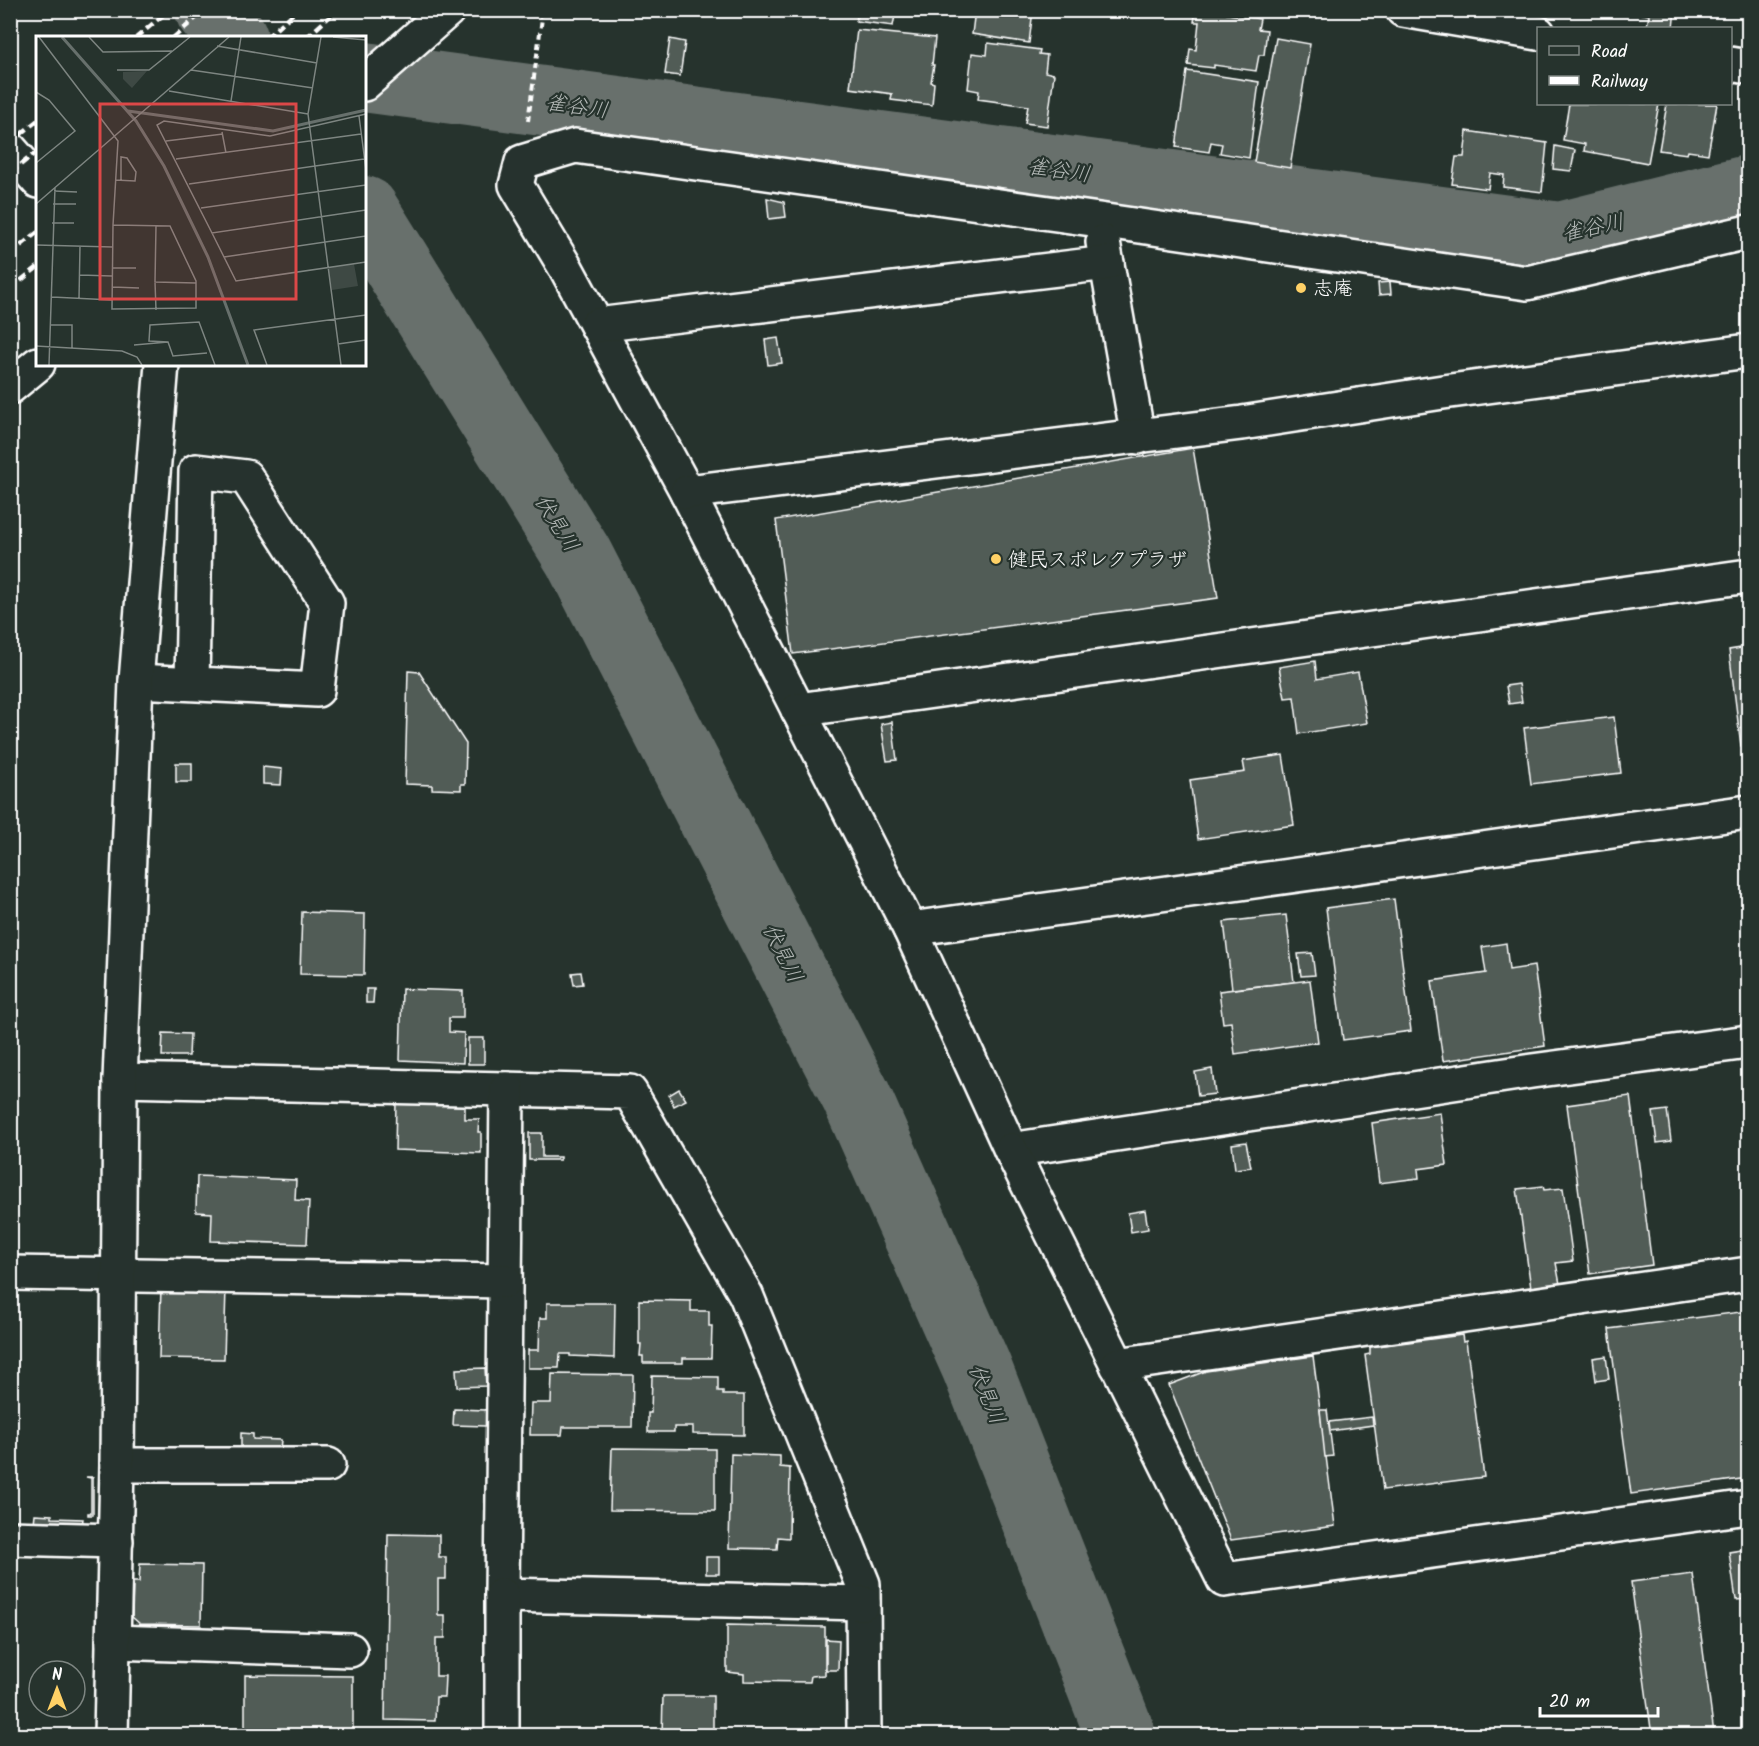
<svg xmlns="http://www.w3.org/2000/svg" width="1759" height="1746" viewBox="0 0 1759 1746" font-family="Kalam,'Klee One',sans-serif">
<style>
.lines{fill:none;stroke-linecap:round;stroke-linejoin:round}
.river{stroke:#67706c;stroke-width:70}
.building{fill:#515c57;stroke:#fff;stroke-width:1.5}
.minor-casing{stroke:#fff;stroke-width:38}
.path{stroke:#fff;stroke-width:4;stroke-dasharray:6 4.5;stroke-linecap:butt}
.minor{stroke:#26332d;stroke-width:33}
.rail{stroke:#fff;stroke-width:4.5;stroke-dasharray:9 4.5;stroke-linecap:butt}
.poi-dot{fill:#ffd166;stroke:#26332d;stroke-width:2}
.labels{text-anchor:middle;stroke-width:4.5;stroke-linejoin:round;paint-order:stroke}
.poi-label{font-size:20px;fill:#fff;stroke:#26332d;text-anchor:start}
.water-label{font-size:21px;font-style:italic;fill:#b3b8b6;stroke:#26332d}
.inset-river{fill:none;stroke:#67706c;stroke-width:3}
.inset-road{fill:none;stroke:#7d8581;stroke-width:1.5}
.view{fill:#dc4848;fill-opacity:0.15;stroke:#dc4848;stroke-width:3}
.inset-edge{fill:none;stroke:#fff;stroke-width:3}
</style>
<rect width="100%" height="100%" fill="#26332d"/>
<filter id="ink" filterUnits="userSpaceOnUse"><feTurbulence type="fractalNoise" baseFrequency=".0167" numOctaves="2"/><feDisplacementMap in="SourceGraphic" scale="12" xChannelSelector="R" yChannelSelector="G"/><feConvolveMatrix kernelMatrix="1 2 1 2 8 2 1 2 1" color-interpolation-filters="sRGB"/></filter>
<g filter="url(#ink)">
<g class="lines">
<g class="river">
<path d="M210 10 233 38"/>
<path d="M364 77 1560 237 1748 190"/>
<path d="M364 211 578 556 856 1096 976 1366 1121 1736"/>
</g>
</g>
<g class="building">
<path d="M858 10H896L893 26 856 21Z"/>
<path d="M975 10H1033L1029 43 972 34Z"/>
<path d="M1196 10H1228L1227 14 1260 19 1258 29 1267 30 1264 55H1259L1256 71 1214 65V68L1188 65 1190 49 1196 50 1199 22H1194Z"/>
<path d="M1675 10 1673 28 1647 26 1649 15 1626 11Z"/>
<path d="M857 30 935 38 932 65H934L931 82 934 83 932 105 891 100 892 94 850 88Z"/>
<path d="M1276 38 1310 44 1290 168 1254 162Z"/>
<path d="M670 39 685 42 680 76 665 74Z"/>
<path d="M988 43 1040 50 1039 54 1047 55 1045 72 1054 74 1047 126 1025 123 1028 106 978 99 979 91 968 89 972 53 987 55Z"/>
<path d="M1187 71 1259 82 1249 158 1220 153 1222 144 1211 142 1209 152 1176 147Z"/>
<path d="M1569 104H1659L1648 163 1584 151 1585 144 1563 140Z"/>
<path d="M1667 104H1717L1708 154 1688 151 1687 154 1659 150Z"/>
<path d="M1467 131 1547 143 1542 192 1503 187 1504 175 1490 173 1488 189 1452 184 1456 157H1464Z"/>
<path d="M1555 146 1575 150 1571 171 1553 169Z"/>
<path d="M767 198 784 202 786 217 769 219Z"/>
<path d="M1390 282 1391 294 1379 295 1378 283Z"/>
<path d="M778 338 782 363 768 365 765 340Z"/>
<path d="M1193 448 1218 598 793 654 776 520Z"/>
<path d="M1748 647V745L1741 746 1729 650Z"/>
<path d="M1315 661 1317 679 1358 672 1367 723 1299 734 1294 697 1285 698 1279 667Z"/>
<path d="M408 671 419 672 466 744 465 784H461V790L432 789V785L405 784Z"/>
<path d="M1519 684 1522 702 1509 704 1506 686Z"/>
<path d="M1614 717 1621 773 1531 784 1524 728Z"/>
<path d="M892 722 897 760 887 761 881 724Z"/>
<path d="M1283 755 1294 825 1198 839 1190 780 1245 772 1243 761Z"/>
<rect x="176" y="763" width="16" height="19"/>
<path d="M263 767 282 769 281 785 263 784Z"/>
<path d="M1394 899 1411 1031 1343 1040 1326 908Z"/>
<path d="M302 912 365 914 364 975 300 974Z"/>
<path d="M1286 915 1294 982 1232 989 1224 922Z"/>
<path d="M1506 943 1509 970 1534 966 1545 1046 1443 1061 1432 981 1486 973 1482 947Z"/>
<path d="M1312 953 1315 975 1301 976 1298 954Z"/>
<path d="M581 972 583 984 574 985 572 973Z"/>
<path d="M1310 980 1318 1042 1235 1054 1231 1022 1223 1023 1219 991Z"/>
<path d="M366 989H374L373 1003H366Z"/>
<path d="M402 989 463 991V1018H449V1032L464 1033 463 1063 400 1060Z"/>
<path d="M163 1033 190 1034 189 1056H162Z"/>
<rect x="468" y="1038" width="16" height="26"/>
<path d="M1212 1069 1215 1094 1198 1096 1195 1072Z"/>
<path d="M679 1089 686 1100 674 1106 669 1095Z"/>
<path d="M1630 1096 1652 1265 1590 1274 1567 1105Z"/>
<path d="M396 1102 465 1103V1119H479L478 1132H481V1153L395 1150Z"/>
<path d="M1667 1110 1671 1141 1657 1143 1653 1112Z"/>
<path d="M1440 1113 1447 1165 1418 1169 1419 1178 1379 1183 1372 1123Z"/>
<path d="M529 1133H542V1157H560V1160H529Z"/>
<path d="M1246 1142 1251 1167 1235 1169 1232 1144Z"/>
<path d="M197 1176 296 1180 295 1200 309 1201 307 1244 211 1241 212 1213 196 1212Z"/>
<path d="M1543 1186 1544 1190 1563 1188 1573 1261 1556 1263 1560 1284 1531 1288 1517 1189Z"/>
<path d="M1145 1210 1148 1229 1131 1232 1128 1213Z"/>
<path d="M161 1286 226 1287 224 1359 159 1358Z"/>
<path d="M639 1300 691 1301V1311H709V1326H712L711 1358H683V1363H643V1356H640L641 1344H639Z"/>
<path d="M547 1303H615L614 1358 570 1356V1354H560L559 1368H528V1350H539L540 1318H547Z"/>
<path d="M1748 1311V1478L1631 1494 1609 1329Z"/>
<path d="M1462 1335 1463 1342 1466 1341 1484 1477 1383 1490 1365 1355 1370 1354V1347Z"/>
<path d="M1313 1356 1335 1526 1231 1540 1169 1385 1206 1371Z"/>
<path d="M1606 1356 1609 1379 1596 1381 1593 1358Z"/>
<path d="M485 1368 486 1386 457 1387 456 1369Z"/>
<path d="M552 1374 633 1375 632 1427H563L562 1435H530L531 1403H551Z"/>
<path d="M652 1376 718 1377V1391H723V1395H744V1435L693 1434V1427H674V1432H648V1413H651Z"/>
<path d="M454 1409 486 1410V1426L453 1425Z"/>
<path d="M1320 1410H1327L1333 1456 1325 1457Z"/>
<path d="M1372 1417 1373 1425 1330 1431 1329 1422Z"/>
<path d="M241 1433 253 1434V1439L281 1440 280 1450 241 1449Z"/>
<path d="M612 1448 715 1449V1511L610 1510Z"/>
<path d="M731 1454 780 1456V1467L790 1468 789 1538 778 1537 777 1549 729 1548Z"/>
<path d="M86 1477H93V1515H88V1513H91V1478Z"/>
<path d="M35 1514 52 1515V1518L83 1519 82 1526 34 1523Z"/>
<path d="M388 1534 439 1535V1557H446V1579H438V1615H445V1638H436V1676H445L444 1697H436L435 1721 385 1720Z"/>
<path d="M1748 1549V1599L1736 1600 1729 1552Z"/>
<rect x="706" y="1557" width="13" height="17"/>
<path d="M140 1564 202 1565 201 1625 140 1624 132 1617 133 1582H139Z"/>
<path d="M1693 1574 1714 1734 1652 1736 1631 1582Z"/>
<path d="M727 1625 825 1627V1675L811 1676 810 1682 744 1681V1674L727 1672Z"/>
<path d="M826 1639 839 1640 838 1670H826Z"/>
<path d="M245 1675 353 1676V1732L245 1731Z"/>
<path d="M663 1696H713V1736H662Z"/>
</g>
<g class="lines">
<g class="minor-casing">
<g id="minor">
<path d="M1403 10 1538 33"/>
<path d="M1730 64 1748 67"/>
<path d="M364 84 448 10"/>
<path d="M10 149 38 181"/>
<path d="M1748 232 1527 283 1099 220 575 146 522 162 516 185 567 270 687 492 910 929 1011 1150 1532 1071 1748 1042"/>
<path d="M1103 242 1138 437"/>
<path d="M597 325 1107 263"/>
<path d="M10 387 38 364"/>
<path d="M687 492 1242 423 1443 392 1748 351"/>
<path d="M136 681 317 690 327 603 246 477 196 471 192 683"/>
<path d="M798 710 1748 576"/>
<path d="M910 929 1748 812"/>
<path d="M120 1080 630 1092 746 1295 863 1584 864 1736"/>
<path d="M507 1089 502 1595 863 1603"/>
<path d="M1011 1150 1224 1580 1748 1507"/>
<path d="M10 1273 505 1281"/>
<path d="M1117 1365 1748 1274"/>
<path d="M117 1465H328"/>
<path d="M10 1538 116 1541"/>
<path d="M502 1595V1736"/>
<path d="M113 1642 350 1650"/>
<path d="M111 1736 117 1465 120 1080 136 681 162 364"/>
</g>
</g>
<path class="path" d="M528 121 542 18 537 10"/>
<use href="#minor" class="minor"/>
<g class="rail">
<path d="M136 38 169 10"/>
<path d="M173 38 205 10"/>
<path d="M266 38 297 10"/>
<path d="M306 38 337 10"/>
<path d="M10 143 38 120"/>
<path d="M10 173 38 151"/>
<path d="M10 254 38 232"/>
<path d="M10 289 38 267"/>
</g>
</g>
</g>
<g class="poi-dot">
<circle cx="1301" cy="288" r="6"/>
<circle cx="996" cy="559" r="6"/>
</g>
<g class="labels">
<g class="poi-label">
<text x="1313" y="295">志庵</text>
<text x="1008" y="566">健民スポレクプラザ</text>
</g>
<g class="water-label">
<text transform="translate(577 106) rotate(8)" y="7">雀谷川</text>
<text transform="translate(1059 170) rotate(8)" y="7">雀谷川</text>
<text transform="translate(1593 227) rotate(-12)" y="7">雀谷川</text>
<text transform="translate(557 523) rotate(58)" y="7">伏見川</text>
<text transform="translate(783 953) rotate(63)" y="7">伏見川</text>
<text transform="translate(987 1394) rotate(68)" y="7">伏見川</text>
</g>
</g>
<g transform="translate(36 36)">
<rect width="330" height="330" fill="#26332d"/>
<path d="M111 35 96 52 87 43V36ZM318 228 322 250 296 254 292 232Z" fill="#3e4944"/>
<path class="inset-river" d="M26 1 100 85 128 130 172 221 212 329M92 75 237 95 330 74"/>
<path class="inset-road" d="M3 1 82 105 77 189 76 273 160 272V245L134 190 77 189M53 1 67 16 136 15M285 1 272 78 305 329M297 1 330 4M181 10 281 27M81 34H113L154 1M155 34 277 52M133 55 272 78M0 56 13 64 39 95 0 127M195 65 205 1M330 78 234 100 128 85 121 89 176 197 330 174M323 80 330 134M186 96 190 117M130 105 187 98M140 123 325 98M79 144 99 145 100 136 91 122 85 121V145M153 148 328 123M18 155 41 156M0 168 193 1M17 168H40M165 172 330 149M16 187H38M120 190 119 246 160 247M176 197 200 245 330 226M0 209 77 211M188 221 330 200M77 232H100M44 239 76 240M119 246 120 274M76 251 103 252M16 261 76 264M43 263 44 210M14 289H36V312M302 308 330 304M98 309 132 306M0 310 86 315 101 321 106 329M171 317 137 320 132 306 113 305 114 289 163 286 179 329M13 329 19 151M231 329 218 294 330 279"/>
<path class="view" d="M64 68H260V263H64Z"/>
<rect width="330" height="330" class="inset-edge"/>
</g>
<rect width="1759" height="1746" fill="none" stroke="#26332d" stroke-width="36"/>
<rect x="18" y="18" width="1723" height="1710" fill="none" stroke="#fff" stroke-width="2" filter="url(#ink)"/>
<rect x="1537" y="27" width="195" height="78" fill="#26332d" stroke="#7d8581" stroke-width="1.5"/>
<rect x="1549" y="46" width="30" height="9" fill="#26332d" stroke="#7d8581" stroke-width="1.5"/>
<text x="1591" y="57" font-size="18" fill="#ffffff">Road</text>
<rect x="1549" y="76" width="30" height="9" fill="#ffffff" stroke="#7d8581" stroke-width="1.5"/>
<text x="1591" y="87" font-size="18" fill="#ffffff">Railway</text>
<g transform="translate(57 1689)"><circle r="28" fill="#26332d" stroke="#7d8581" stroke-width="1.5"/>
<path d="M0-4.5L10 22L0 15L-10 22Z" fill="#ffd166"/>
<text y="-9" font-size="16" font-weight="bold" text-anchor="middle" fill="#ffffff">N</text>
</g>
<path d="M1540 1707v9h118v-9" fill="none" stroke="#ffffff" stroke-width="3"/>
<text x="1549" y="1707" font-size="18" fill="#ffffff" stroke="#26332d" stroke-width="4.5" paint-order="stroke">20 m</text>
</svg>
